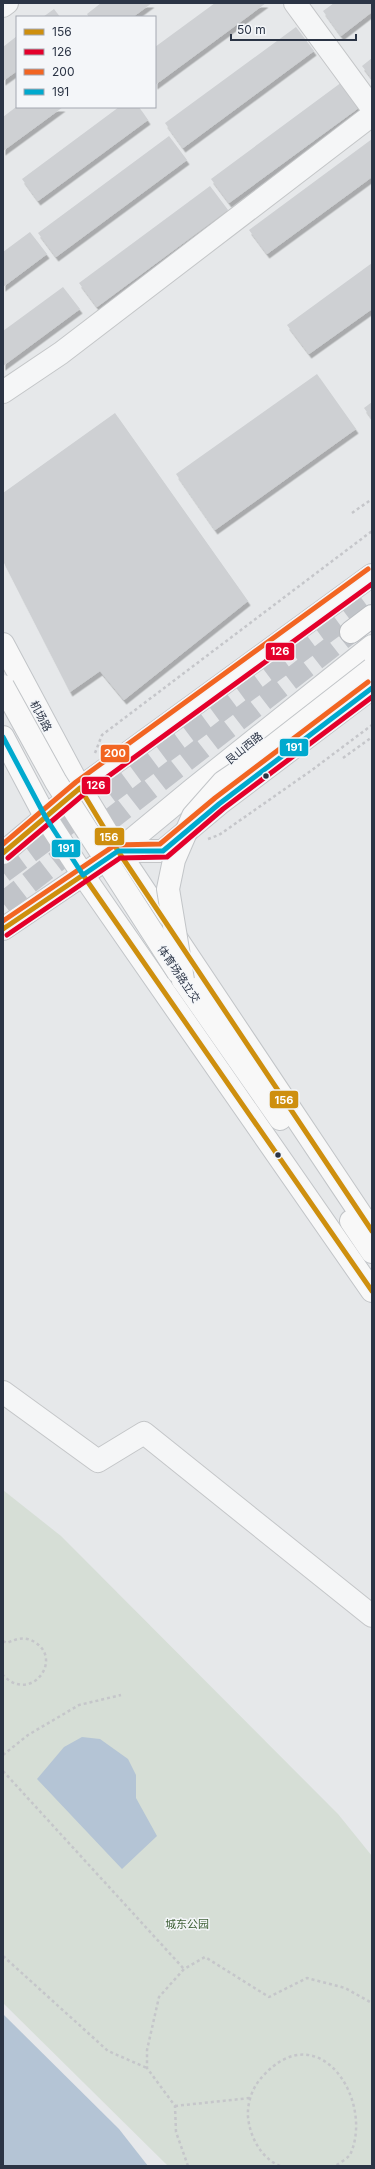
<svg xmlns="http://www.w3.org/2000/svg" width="375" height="2169" viewBox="0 0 375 2169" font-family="Inter,'Noto Sans SC',sans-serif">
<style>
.green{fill:#d6ded6}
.water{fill:#b4c4d5}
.building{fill:#ced0d3;filter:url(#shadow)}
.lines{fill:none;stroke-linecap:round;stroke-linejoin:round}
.highway-tunnel{stroke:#c1c4c9;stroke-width:22;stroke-dasharray:22 11;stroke-linecap:butt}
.minor-casing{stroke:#c4c6c8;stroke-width:24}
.major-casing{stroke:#c2c5c8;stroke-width:24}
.highway-casing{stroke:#b8bbbf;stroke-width:24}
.path{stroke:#c5c6ca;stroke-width:2.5;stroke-dasharray:3 3;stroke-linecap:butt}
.minor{stroke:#f5f6f7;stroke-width:22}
.major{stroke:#f8f8f8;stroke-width:22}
.highway{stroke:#f8f8f8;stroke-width:22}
.major-bridge-casing{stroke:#c2c5c8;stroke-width:24;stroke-linecap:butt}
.major-bridge{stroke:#f8f8f8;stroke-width:22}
.bus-1-casing{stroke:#f4f6f9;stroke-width:8}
.bus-2-casing{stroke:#f4f6f9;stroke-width:8}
.bus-3-casing{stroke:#f4f6f9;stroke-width:8}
.bus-4-casing{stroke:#f4f6f9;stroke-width:8}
.bus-1{stroke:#ce8f0e;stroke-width:5}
.bus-2{stroke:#e4002b;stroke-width:5}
.bus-3{stroke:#f26522;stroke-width:5}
.bus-4{stroke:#00a9ce;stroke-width:5}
.bus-dot{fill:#2b3445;stroke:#f4f6f9;stroke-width:1.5}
.labels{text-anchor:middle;stroke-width:3;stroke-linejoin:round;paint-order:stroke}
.street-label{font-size:11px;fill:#2b3445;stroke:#f4f6f9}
.park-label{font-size:11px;fill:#3f6138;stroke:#f4f6f9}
.line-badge{stroke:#f4f6f9;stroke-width:1.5}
.badge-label{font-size:11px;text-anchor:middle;font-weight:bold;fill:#fff}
</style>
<defs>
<filter id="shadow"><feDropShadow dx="2.5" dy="4.5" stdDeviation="0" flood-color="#0004"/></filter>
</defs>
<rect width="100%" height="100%" fill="#e6e8ea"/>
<path class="green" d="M3 1490 61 1536 338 1814 372 1856V2166H168L3 2003Z"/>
<g class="water">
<path d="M82 1737 100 1739 128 1759 136 1775V1798L157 1836 122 1869 37 1779 64 1747Z"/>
<path d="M3 2014 119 2129 148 2166H3Z"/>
</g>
<g class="building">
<path d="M101 3H152L133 17H89L87 14Z"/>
<path d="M215 3H266L155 85V47Z"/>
<path d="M334 3H372V12L341 36 323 11Z"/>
<path d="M54 9 60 17H43Z"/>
<path d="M296 27 314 51 183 148 165 123Z"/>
<path d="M17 36V71L3 81V47Z"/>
<path d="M372 58V79L362 66Z"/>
<path d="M342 82 360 107 229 203 211 179Z"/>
<path d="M16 107H63L3 151V117Z"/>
<path d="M119 107H139L148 120 38 201 22 179Z"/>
<path d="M169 136 187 160 56 257 38 233Z"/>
<path d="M372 139V177L267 254 249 230Z"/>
<path d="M210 186 228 210 97 307 79 283Z"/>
<path d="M30 232 47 254 3 287V252Z"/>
<path d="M372 263V309L309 354 287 325Z"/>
<path d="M63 287 80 309 3 366V331Z"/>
<path d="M317 374 356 429 215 530 176 474Z"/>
<path d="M372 402V419L364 408Z"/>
<path d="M115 413 248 601 124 700 100 671 70 692 3 561V493Z"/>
</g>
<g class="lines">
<g class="highway-tunnel">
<path d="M3 872 372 598"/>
<path d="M3 903 351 632"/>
</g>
<g class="minor-casing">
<g id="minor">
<path d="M295 3 372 108"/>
<path d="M3 6 7 3"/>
<path d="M3 392 61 353 372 115"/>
<path d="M118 851H163L219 804 372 688"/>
<path d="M3 1392 98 1461 144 1433 372 1616"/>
</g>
</g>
<g class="major-casing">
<g id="major">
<path d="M3 644 80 788 118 851 372 1231"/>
<path d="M3 737 46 818 83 875 372 1291"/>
<path d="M3 853 80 788 372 575"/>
<path d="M3 929 118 851 193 789 372 646"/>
<path d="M183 980 280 1119"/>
<path d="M351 1221 372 1252"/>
</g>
</g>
<g class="highway-casing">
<path id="highway" d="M351 632 372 616"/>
</g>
<g class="path">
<path d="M352 513 372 499"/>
<path d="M95 753 102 735 372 531"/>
<path d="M343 758 372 737"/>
<path d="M208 839 219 835 312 770 372 725"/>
<path d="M3 1641 7 1643C18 1638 26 1636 36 1643 63 1661 30 1704 3 1675"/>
<path d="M3 1755 28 1735 79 1705 121 1695"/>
<path d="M3 1771 184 1969"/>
<path d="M3 1956 108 2051 147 2068"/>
<path d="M175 2106 250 2098"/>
<path d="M188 2166 176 2132 175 2106 147 2068V2050L159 1997 184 1969 205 1957 269 1997 307 1978 345 1988 372 2003"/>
<path d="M280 2166C261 2158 250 2137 248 2117 247 2102 253 2086 263 2076 319 2014 375 2101 350 2155 346 2159 340 2163 335 2166"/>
</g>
<use href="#minor" class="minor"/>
<use href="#major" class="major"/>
<use href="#highway" class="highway"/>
<g class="major-bridge-casing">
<g id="major-bridge">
<path d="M3 686 56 782 178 972"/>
<path d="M183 980 168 889 174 860 193 816 223 782 254 761 372 669"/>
</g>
</g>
<use href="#major-bridge" class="major-bridge"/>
<g class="bus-1-casing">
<g id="bus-1">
<path d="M3 853 80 788 118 851 372 1231"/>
<path d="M3 929 83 875 372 1291"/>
</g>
</g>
<g class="bus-2-casing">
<g id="bus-2">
<path d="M8 858 84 794 372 584"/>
<path d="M7 935 120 858 167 857 223 809 372 697"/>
</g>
</g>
<g class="bus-3-casing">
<g id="bus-3">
<path d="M3 844 76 782 368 569"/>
<path d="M3 921 115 845 160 844 215 798 368 682"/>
</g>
</g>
<g class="bus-4-casing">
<path id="bus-4" d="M3 737 46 818 83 875 118 851H163L219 804 372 688"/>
</g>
<use href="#bus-1" class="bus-1"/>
<use href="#bus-2" class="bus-2"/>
<use href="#bus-3" class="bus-3"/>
<use href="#bus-4" class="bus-4"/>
</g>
<g class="bus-dot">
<circle cx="266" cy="776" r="3.5"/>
<circle cx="278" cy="1155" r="3.5"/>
</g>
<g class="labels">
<g class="street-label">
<text transform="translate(41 716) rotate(62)" y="4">机场路</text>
<text transform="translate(244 748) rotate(-39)" y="4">艮山西路</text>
<text transform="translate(179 974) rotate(56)" y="4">体育场路立交</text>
</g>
<g class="park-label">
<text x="187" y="1928">城东公园</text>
</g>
</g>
<g class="line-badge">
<rect x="265" y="642" width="30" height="19" rx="4" fill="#e4002b"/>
<rect x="279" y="738" width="30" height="19" rx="4" fill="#00a9ce"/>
<rect x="100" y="744" width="30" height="19" rx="4" fill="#f26522"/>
<rect x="81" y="776" width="30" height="19" rx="4" fill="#e4002b"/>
<rect x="94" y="827" width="31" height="19" rx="4" fill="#ce8f0e"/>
<rect x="51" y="839" width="30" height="19" rx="4" fill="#00a9ce"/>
<rect x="269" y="1090" width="30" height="19" rx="4" fill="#ce8f0e"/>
</g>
<g class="badge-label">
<text x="280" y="655">126</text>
<text x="294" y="751">191</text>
<text x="115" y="757">200</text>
<text x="96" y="789">126</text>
<text x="109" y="841">156</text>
<text x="66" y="852">191</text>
<text x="284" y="1104">156</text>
</g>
<rect width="375" height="2169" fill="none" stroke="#2b3445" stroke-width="8"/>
<rect x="16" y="16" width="140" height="92" fill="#f4f6f9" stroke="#a4a8b1"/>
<rect x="24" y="29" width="20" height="6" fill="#ce8f0e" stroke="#a4a8b1"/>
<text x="52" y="36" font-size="12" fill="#2b3445">156</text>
<rect x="24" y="49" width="20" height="6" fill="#e4002b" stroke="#a4a8b1"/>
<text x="52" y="56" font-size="12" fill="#2b3445">126</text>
<rect x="24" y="69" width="20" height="6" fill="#f26522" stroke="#a4a8b1"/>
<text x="52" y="76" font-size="12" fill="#2b3445">200</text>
<rect x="24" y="89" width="20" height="6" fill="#00a9ce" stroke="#a4a8b1"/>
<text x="52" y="96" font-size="12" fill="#2b3445">191</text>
<path d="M231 34v6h125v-6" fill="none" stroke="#2b3445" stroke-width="2"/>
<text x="237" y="34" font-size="12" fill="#2b3445" stroke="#f4f6f9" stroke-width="3" paint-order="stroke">50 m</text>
</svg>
